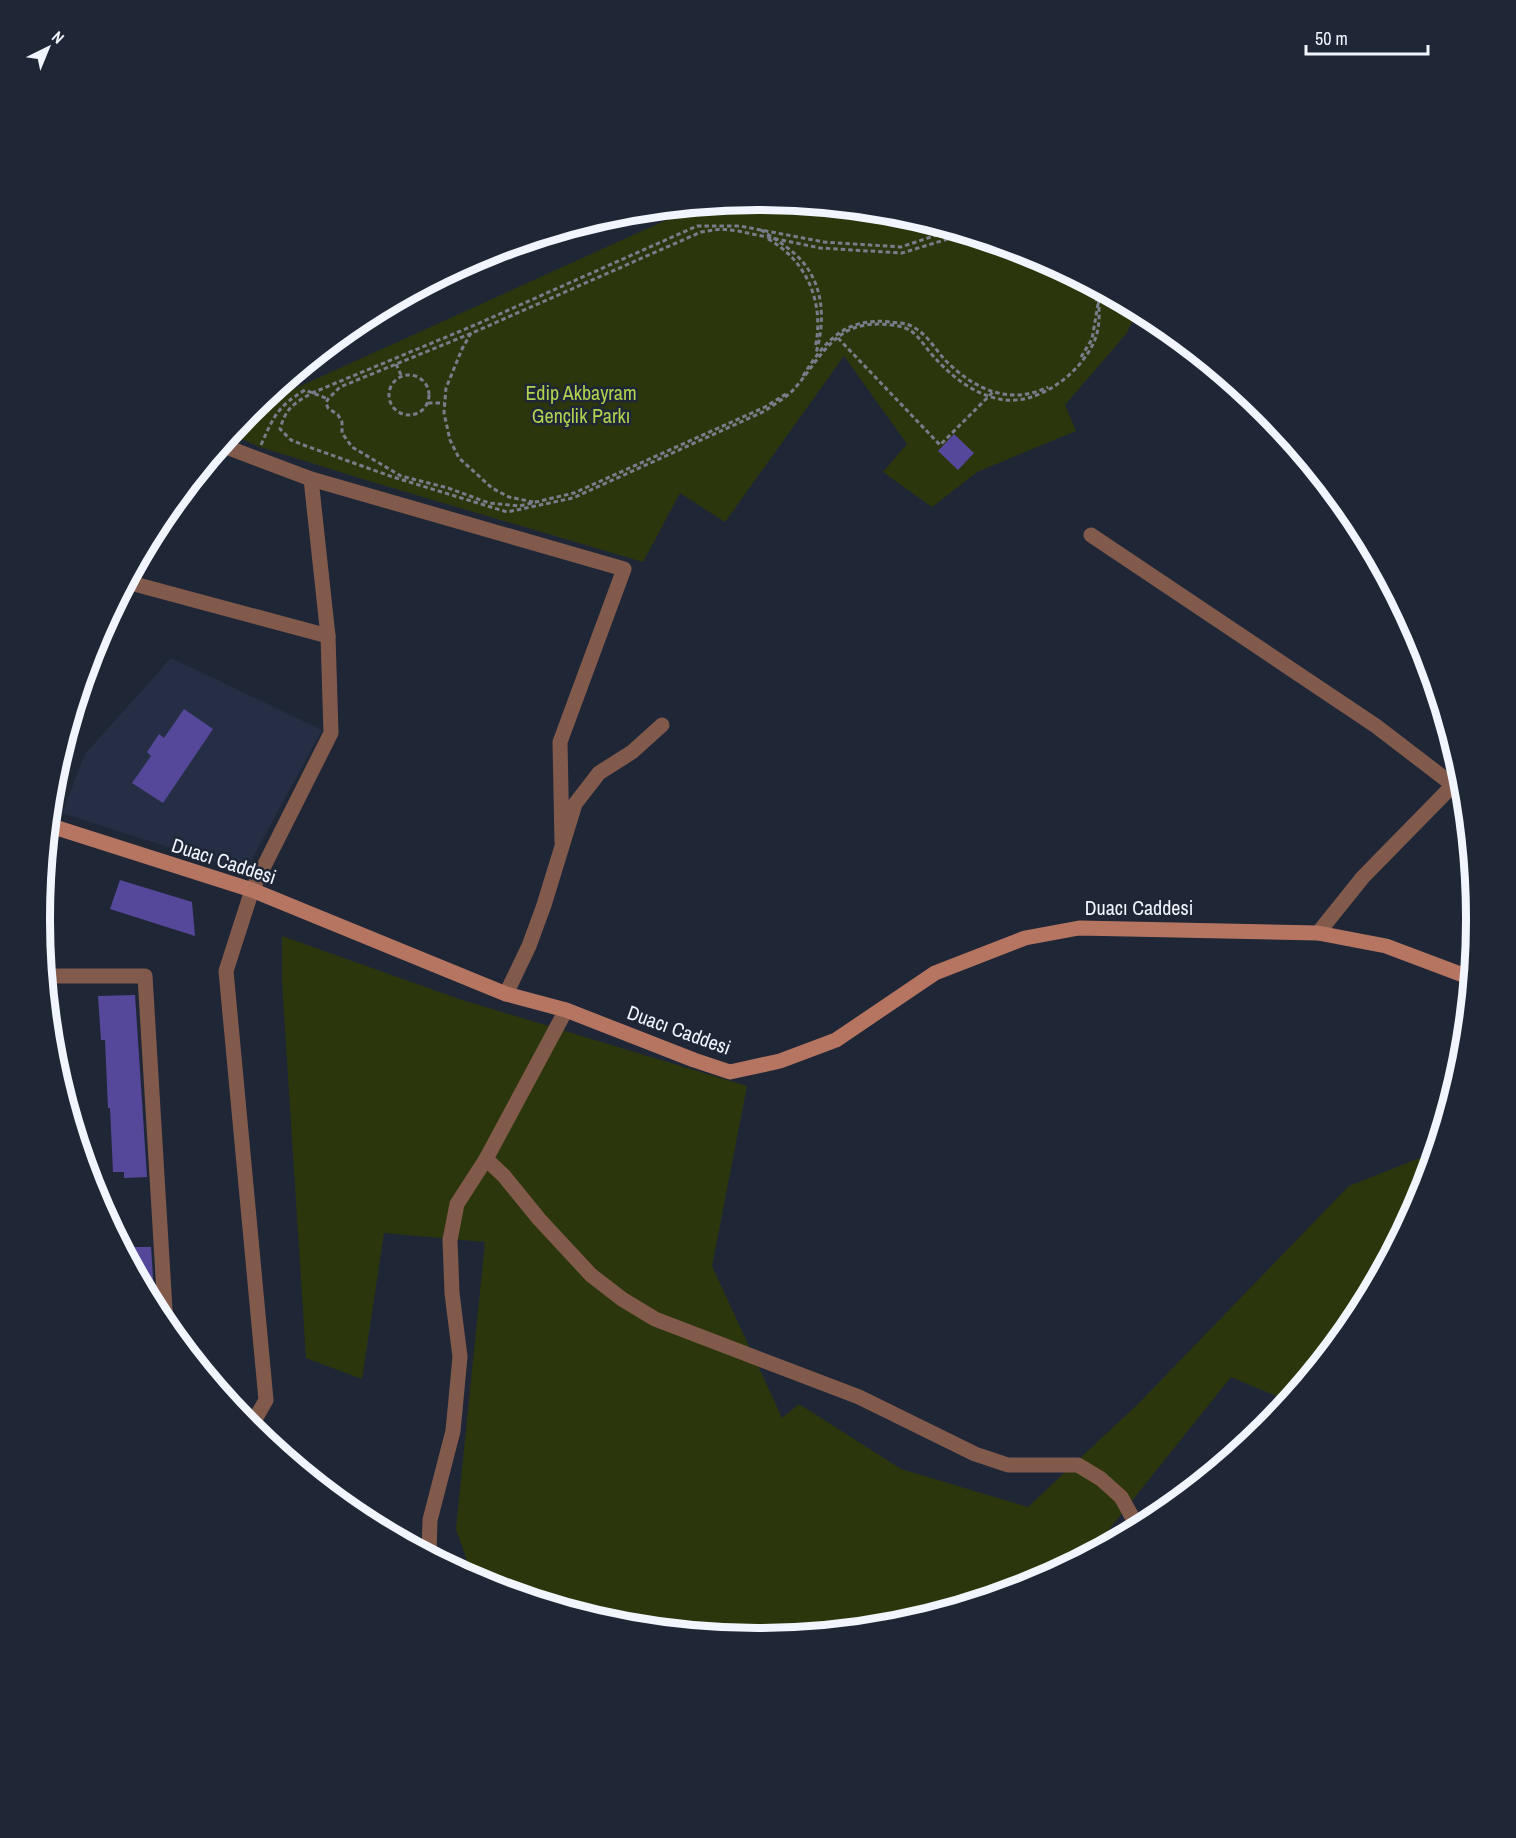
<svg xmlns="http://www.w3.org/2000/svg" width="1516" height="1838" viewBox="0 0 1516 1838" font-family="'Archivo Narrow',sans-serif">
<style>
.built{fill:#252e44}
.green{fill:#2c360c}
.building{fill:#55489a}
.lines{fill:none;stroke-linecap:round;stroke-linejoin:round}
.path{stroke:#777d8a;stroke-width:3;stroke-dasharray:4.5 3;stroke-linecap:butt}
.street{stroke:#825a4c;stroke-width:15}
.secondary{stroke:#b67560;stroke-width:15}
.labels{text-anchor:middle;stroke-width:5;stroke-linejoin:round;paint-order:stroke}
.park-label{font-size:20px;fill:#b1d14f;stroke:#1f2737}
.street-label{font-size:20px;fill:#f1f5fe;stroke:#1f2737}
.rim{fill:none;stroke:#f1f5fe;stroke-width:8}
</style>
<rect width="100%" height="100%" fill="#1f2737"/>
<path class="built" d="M171 658 322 730 245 872 62 813 85 754Z"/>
<g class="green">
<path d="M758 200 899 214 1033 255 1138 311 1126 334 1065 405 1076 431 977 472 932 507 883 472 907 444 844 356 725 522 680 493 643 562 379 484 260 447 230 434 252 408 697 206Z"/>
<path d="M282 936 459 999 747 1086 712 1266 782 1418 799 1404 901 1469 1028 1507 1138 1404 1349 1186 1435 1152 1422 1194 1356 1319 1288 1401 1231 1377 1091 1552 1033 1583 898 1624 758 1638 617 1624 483 1583 473 1578 456 1529 485 1242 384 1233 362 1379 306 1358 282 982Z"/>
</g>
<g class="building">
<path d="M954 434 974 453 958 470 938 451Z"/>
<path d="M184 709 213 729 163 803 132 783 151 756 147 752 159 734 164 738Z"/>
<path d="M120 880 192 902 195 936 110 909Z"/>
<path d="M135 995 147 1177 124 1178V1172H113L110 1108H108L105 1040H101L98 996Z"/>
<path d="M122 1247H151L155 1309 132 1266Z"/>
</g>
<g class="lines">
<g class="path">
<path d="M761 230C772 237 785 245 795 254 824 280 826 319 816 353"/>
<path d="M952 230 901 247 824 242 740 226H697L475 325 312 393C293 404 286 408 280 429L291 440 306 446 393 477 507 512 573 498 765 411C774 404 786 398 794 389 816 365 830 330 866 325 878 323 901 324 911 331 920 337 927 350 935 358 951 376 974 394 999 399 1036 407 1079 375 1094 342 1101 326 1100 305 1096 288"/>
<path d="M768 239C808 261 825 305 815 348"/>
<path d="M471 333 462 349 446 388 444 413 450 440 459 458 492 488 509 497 533 502"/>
<path d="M838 338 940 445 993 392"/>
<path d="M1081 357 1092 339 1098 304 1091 286"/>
<path d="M396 364 402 377"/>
<circle cx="409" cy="395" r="20"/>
<path d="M803 376C825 340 846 317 891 322 898 323 907 323 913 327 927 334 935 349 945 360 974 389 1009 406 1048 387"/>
<path d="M786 394 765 407 574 493 519 506 489 503 448 488 401 476 352 447 342 433V422L338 415 328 408 326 403 328 399 340 387 472 333 701 232 721 229 738 231 820 248 902 253 964 234"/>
<path d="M428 403H444"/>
<path d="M261 445C274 416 277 407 305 390L328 399"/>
</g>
<g class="street">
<path d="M221 445 311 479 624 569 560 742 562 842"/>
<path d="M1091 535 1376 726 1453 785"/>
<path d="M127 582 328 636"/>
<path d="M40 911 43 957"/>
<path d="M1318 933 1363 877 1462 776"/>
<path d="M45 976H145L166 1326"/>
<path d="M506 994 529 946 544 905 575 804 599 773 632 752 662 725"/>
<path d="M486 1159 504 1176 539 1219 591 1275 622 1299 655 1319 859 1397 975 1454 1008 1465H1078L1101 1479 1121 1497 1135 1522 1129 1532"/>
<path d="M250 1428 266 1400 226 971 252 890 331 733 328 636 311 479"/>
<path d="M1135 1522 1166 1510"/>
<path d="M429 1554 430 1520 453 1431 460 1357 452 1293 450 1240 457 1204 486 1159 566 1010"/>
</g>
<path class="secondary" d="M48 825 252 890 506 994 566 1010 694 1060 730 1072 780 1061 836 1040 935 973 1025 938 1079 928 1318 933 1386 946 1471 978"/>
</g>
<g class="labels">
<g class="park-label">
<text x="581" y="400">Edip Akbayram<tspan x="581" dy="23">Gençlik Parkı</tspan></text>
</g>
<g class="street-label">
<text transform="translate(224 861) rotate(18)" y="7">Duacı Caddesi</text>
<text x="1139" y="915">Duacı Caddesi</text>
<text transform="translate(679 1030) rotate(20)" y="7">Duacı Caddesi</text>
</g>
</g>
<path d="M0 0H1516V1838H0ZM758 210H758A708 708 0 0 1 1466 918V920A708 708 0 0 1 758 1628H758A708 708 0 0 1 50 920V918A708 708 0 0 1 758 210Z" fill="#1f2737" fill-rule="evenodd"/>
<path class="rim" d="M758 210H758A708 708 0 0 1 1466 918V920A708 708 0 0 1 758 1628H758A708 708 0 0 1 50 920V918A708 708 0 0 1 758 210Z"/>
<g transform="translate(48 48) rotate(43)" stroke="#1f2737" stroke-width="4.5" paint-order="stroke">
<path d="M0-4.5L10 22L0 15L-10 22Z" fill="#f1f5fe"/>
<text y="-9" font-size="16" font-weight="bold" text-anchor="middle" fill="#f1f5fe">N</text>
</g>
<path d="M1306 45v9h122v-9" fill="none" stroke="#f1f5fe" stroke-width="3"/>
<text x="1315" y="45" font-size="18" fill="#f1f5fe" stroke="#1f2737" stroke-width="4.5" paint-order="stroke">50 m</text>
</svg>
